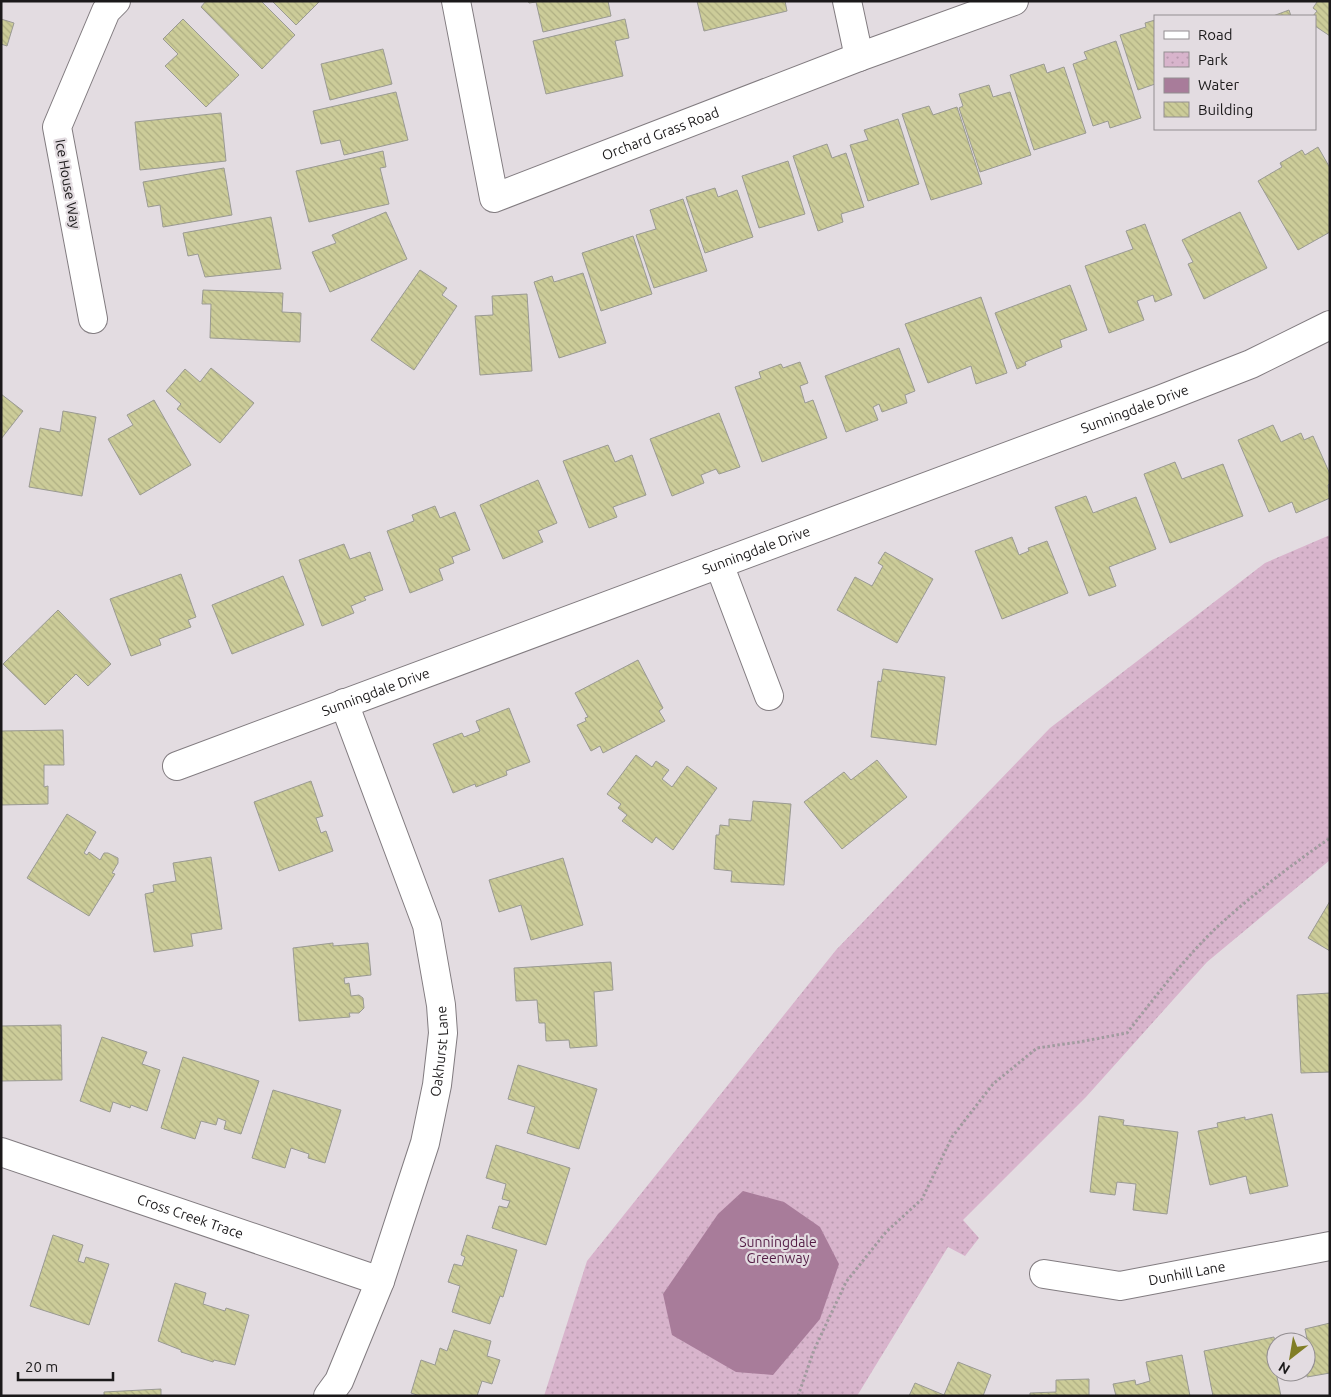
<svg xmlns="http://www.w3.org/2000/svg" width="1331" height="1397" viewBox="0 0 1331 1397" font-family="Ubuntu,sans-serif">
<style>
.park{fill:url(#park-dots)}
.water{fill:#a87c9a}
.building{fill:url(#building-back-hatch);stroke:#9a9a93}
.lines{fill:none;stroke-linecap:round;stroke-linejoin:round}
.minor-casing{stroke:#827c80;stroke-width:30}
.path{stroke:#a19b9f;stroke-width:3;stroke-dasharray:2.5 2.5;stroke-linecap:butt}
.minor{stroke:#fff;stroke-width:28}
.labels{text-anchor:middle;stroke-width:4.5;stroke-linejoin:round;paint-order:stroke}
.street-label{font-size:14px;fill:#1b191a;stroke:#e3dce1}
.park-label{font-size:14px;fill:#531c45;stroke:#e3dce1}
</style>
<defs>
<pattern id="park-dots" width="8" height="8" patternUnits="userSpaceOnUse" patternTransform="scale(1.25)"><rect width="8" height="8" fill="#d8b4cc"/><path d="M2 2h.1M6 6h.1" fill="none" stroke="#b99aaf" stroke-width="1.8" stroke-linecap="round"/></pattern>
<pattern id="building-back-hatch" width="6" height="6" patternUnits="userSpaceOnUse" patternTransform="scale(1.25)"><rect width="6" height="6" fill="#cc9"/><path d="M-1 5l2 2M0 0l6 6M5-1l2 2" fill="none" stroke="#afaf83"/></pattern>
</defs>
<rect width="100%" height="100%" fill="#e3dce1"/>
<path class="park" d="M1330 535V860L1207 962 1086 1097 963 1220 979 1238 965 1256 948 1247 857 1396H544L587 1261 836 950 1050 728 1265 563Z"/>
<path class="water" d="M743 1191 784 1202 820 1227 839 1264 820 1319 773 1375 736 1372 672 1335 663 1294 718 1214Z"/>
<g class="building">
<path d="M206 1H261L295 35 262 69 201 7Z"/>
<path d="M272 1H320L296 25Z"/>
<path d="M528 1H608L611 16 543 32 536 2 529 3Z"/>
<path d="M697 1H785L787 11 704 31Z"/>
<path d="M1316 1H1330V36L1315 26V16H1313L1317 11 1313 8 1317 2Z"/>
<path d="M1289 10 1291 16H1273Z"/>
<path d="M1 19 14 23 7 46 1 44Z"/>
<path d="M183 19 239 75 206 107 165 66 178 54 163 39Z"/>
<path d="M625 19 629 38 615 41 623 76 546 94 533 41Z"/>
<path d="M1155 20V84L1138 90 1120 35 1146 27 1145 23Z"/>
<path d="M1116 41 1141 118 1110 128 1108 121 1093 126 1073 64 1087 59 1084 52Z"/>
<path d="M383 49 392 84 330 100 321 64Z"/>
<path d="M1044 64 1047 73 1064 67 1086 133 1034 150 1010 75Z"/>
<path d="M989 85 993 97 1010 92 1031 155 980 172 959 108 963 106 959 94Z"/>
<path d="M396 92 408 140 344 155 340 140 321 144 313 111Z"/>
<path d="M929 106 933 115 957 107 982 184 931 200 902 114Z"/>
<path d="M221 113 226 161 140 170 135 122Z"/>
<path d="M898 119 919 184 868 201 850 145 868 140 864 130Z"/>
<path d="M827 144 832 158 846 153 864 207 841 214 843 222 818 231 793 156Z"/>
<path d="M1318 147 1330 168V232L1298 250 1258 181 1282 167 1280 163 1302 150 1305 155Z"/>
<path d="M383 151 386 167 380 168 389 204 309 222 296 171Z"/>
<path d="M788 161 805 214 759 228 742 176Z"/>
<path d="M224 168 232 215 163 227 160 205 148 207 143 182Z"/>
<path d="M715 188 718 197 737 190 753 237 705 253 686 197Z"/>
<path d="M683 199 707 271 654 288 636 235 656 229 650 210Z"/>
<path d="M386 212 407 259 330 292 312 252 336 243 332 235Z"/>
<path d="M1240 212 1267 268 1204 299 1188 264 1193 262 1182 240Z"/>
<path d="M271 217 281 269 205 277 198 254 188 256 183 233Z"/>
<path d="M1145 224 1172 295 1155 302 1153 295 1137 301 1144 320 1109 333 1085 266 1133 249 1126 231Z"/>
<path d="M633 236 652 294 601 311 582 253Z"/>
<path d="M420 270 447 288 442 295 457 306 414 370 371 340Z"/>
<path d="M583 273 606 343 559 358 534 282 552 276 554 282Z"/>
<path d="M1070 285 1087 330 1060 340 1062 347 1025 362 1026 365 1017 369 995 313Z"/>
<path d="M203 290 283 293 282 312 301 313 300 342 210 338 211 304H202Z"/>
<path d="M527 294 532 371 480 375 475 316 493 315 492 296Z"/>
<path d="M981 297 1007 373 976 384 971 366 928 383 905 324Z"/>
<path d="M899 348 915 391 905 395 907 403 882 412 879 404 873 407 878 420 846 432 825 376Z"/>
<path d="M800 362 808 383 800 386 805 403 813 400 827 438 762 462 735 387 761 378 759 372 781 364 783 368Z"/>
<path d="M211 368 254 403 220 443 177 409 181 404 166 391 185 369 200 382Z"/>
<path d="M1 394 23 411 1 439Z"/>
<path d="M154 400 191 465 140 495 108 439 133 425 127 415Z"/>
<path d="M63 411 96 417 82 496 29 487 40 428 60 432Z"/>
<path d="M719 413 740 467 719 474 716 469 701 475 704 483 672 496 650 439Z"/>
<path d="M1273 425 1281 442 1301 433 1304 440 1313 436 1330 474V484L1328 485 1330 498 1296 513 1292 502 1269 512 1238 440Z"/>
<path d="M608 445 615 462 632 455 646 495 613 507 617 517 589 528 563 461Z"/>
<path d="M1175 462 1182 479 1223 464 1243 516 1170 543 1144 474Z"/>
<path d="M538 480 557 523 538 531 543 542 503 559 480 505Z"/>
<path d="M1086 496 1093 513 1136 497 1156 549 1109 567 1116 586 1089 596 1055 507Z"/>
<path d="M435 506 440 518 455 512 470 550 452 557 454 563 439 569 443 580 410 593 387 531 414 521 412 515Z"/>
<path d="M1012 537 1019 555 1029 551 1028 548 1047 541 1068 593 1002 619 975 551Z"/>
<path d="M344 544 350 559 370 552 383 590 364 597 366 600 351 606 354 613 322 626 299 560Z"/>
<path d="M885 552 933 579 897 643 837 610 855 577 872 586 883 566 878 563Z"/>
<path d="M181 574 196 617 188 620 191 627 159 639 161 645 131 656 110 599Z"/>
<path d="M283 576 304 625 232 654 212 605Z"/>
<path d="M58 610 111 664 88 686 76 674 45 705 3 664Z"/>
<path d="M638 660 663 708 659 711 665 721 603 753 600 746 591 751 577 725 586 721 585 718 588 717 575 693Z"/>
<path d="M883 669 945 677 936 745 871 737 878 681 881 682Z"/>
<path d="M509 708 530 762 506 771 507 775 476 787 475 784 453 793 433 744 462 733 464 737 480 731 476 721Z"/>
<path d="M63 730 64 765H44V787L48 786V804L1 805V731Z"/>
<path d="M636 755 652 767 656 761 669 770 662 779 672 787 687 766 717 788 673 850 656 837 652 843 622 821 627 815 618 808 621 804 607 794Z"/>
<path d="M877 760 907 797 842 849 804 802 844 772 851 780Z"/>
<path d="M311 781 323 816 316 818 321 833 326 831 333 851 279 871 254 802Z"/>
<path d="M753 801 791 804 784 885 731 882 732 871 714 869 716 835H719L720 825 729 826V819L751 821Z"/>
<path d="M67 814 96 832 84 853 87 855 89 852 100 860 104 853H108L118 858V863L112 873 115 874 89 916 27 878Z"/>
<path d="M211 857 222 929 191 934 193 946 154 952 145 894 154 892 153 885 176 881 173 863Z"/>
<path d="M563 858 583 925 531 940 521 905 499 912 489 880Z"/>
<path d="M1330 901V951L1308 938Z"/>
<path d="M333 943V946L368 943 371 975 344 978 345 984 349 983 351 996 359 995 363 998 364 1008 359 1013H349L350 1017 299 1021 293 948Z"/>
<path d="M611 962 613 990 594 992 597 1046 570 1048 569 1040 546 1041 545 1023H539L537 1000 516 1001 514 968Z"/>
<path d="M1330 993V1072L1301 1073 1297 995Z"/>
<path d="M61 1025 62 1080 1 1081V1026Z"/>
<path d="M102 1037 147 1052 142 1064 160 1070 147 1111 131 1105 130 1108 113 1102 110 1112 80 1101Z"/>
<path d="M183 1057 259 1081 241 1134 224 1129 226 1121 218 1118 216 1125 201 1121 195 1139 161 1128Z"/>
<path d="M518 1065 597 1089 579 1149 527 1133 535 1107 508 1099Z"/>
<path d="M273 1090 341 1110 325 1163 308 1158 309 1154 291 1148 285 1168 252 1158Z"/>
<path d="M1272 1114 1288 1186 1250 1194 1246 1176 1210 1185 1198 1131 1218 1127 1217 1123 1245 1117V1120Z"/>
<path d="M1099 1116 1124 1120 1123 1125 1178 1132 1167 1214 1133 1210 1136 1184 1117 1182 1115 1195 1090 1192Z"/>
<path d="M496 1145 570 1168 546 1245 492 1228 499 1206 507 1208 510 1201 502 1199 506 1184 486 1178Z"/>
<path d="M53 1235 83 1245 78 1261 84 1263 86 1257 109 1264 89 1325 30 1306Z"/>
<path d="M467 1235 517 1250 503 1297 500 1296 490 1324 452 1312 460 1286 448 1282 454 1264 462 1266 465 1257 461 1255Z"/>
<path d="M175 1283 206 1293 203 1304 225 1311 226 1308 249 1315 235 1365 214 1360 213 1362 181 1352V1350L158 1341Z"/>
<path d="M1330 1323V1373L1307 1377 1306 1342 1300 1341 1307 1339 1305 1329Z"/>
<path d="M454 1330 491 1341 487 1356 500 1360 492 1384 482 1381 477 1396H420L411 1393 421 1360 435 1365 440 1348 447 1351Z"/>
<path d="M1274 1337 1276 1349V1362L1274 1363 1281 1396H1213L1204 1351Z"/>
<path d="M1182 1355 1190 1396H1116L1113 1384 1135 1380 1136 1385 1150 1381 1146 1362Z"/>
<path d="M958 1362 991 1375 983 1396H909L915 1383 944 1395Z"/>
<path d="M1089 1379V1396H1030V1393L1056 1392V1380Z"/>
<path d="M161 1389V1396H104V1392Z"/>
</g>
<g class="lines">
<g class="minor-casing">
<g id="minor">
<path id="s1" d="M456 1 494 198 859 57 1014 1"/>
<path d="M847 1 859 57"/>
<path d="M93 319 57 127 106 11 116 1"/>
<path d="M719 564 769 696"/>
<path id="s2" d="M177 766 1159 400 1251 364 1330 325"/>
<path id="s3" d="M1 1152 380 1281"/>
<path id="s4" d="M1044 1274 1120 1286 1330 1246"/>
<path id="s5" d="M328 1396 339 1381 380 1281 425 1143 437 1085 443 1033 441 1005 427 925 344 703"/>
</g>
</g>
<path class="path" d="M798 1396 814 1350 846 1282 886 1232 922 1199 952 1137 993 1084 1037 1048 1079 1042 1127 1033C1155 997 1183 960 1216 928 1252 895 1290 866 1330 838"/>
<use href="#minor" class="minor"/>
</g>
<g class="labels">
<g class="street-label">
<text dy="5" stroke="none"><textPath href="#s1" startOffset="379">Orchard Grass Road</textPath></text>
<text transform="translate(68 184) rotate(80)" y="5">Ice House Way</text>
<text dy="5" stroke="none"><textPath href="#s2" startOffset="1022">Sunningdale Drive</textPath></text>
<text dy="5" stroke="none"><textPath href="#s2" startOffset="618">Sunningdale Drive</textPath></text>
<text dy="5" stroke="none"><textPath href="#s2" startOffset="212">Sunningdale Drive</textPath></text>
<text dy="5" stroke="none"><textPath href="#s5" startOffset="365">Oakhurst Lane</textPath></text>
<text dy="5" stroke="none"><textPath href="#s3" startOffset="200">Cross Creek Trace</textPath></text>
<text dy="5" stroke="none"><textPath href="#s4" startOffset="145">Dunhill Lane</textPath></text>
</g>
<g class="park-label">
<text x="778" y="1247">Sunningdale<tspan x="778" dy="16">Greenway</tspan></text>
</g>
</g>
<rect width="1331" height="1397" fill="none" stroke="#1b191a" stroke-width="5"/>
<rect x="1154" y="15" width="162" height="115" fill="#e3dce1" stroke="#938e91"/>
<rect x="1164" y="31" width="25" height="8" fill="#ffffff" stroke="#938e91"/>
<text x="1198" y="40" font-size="15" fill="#1b191a">Road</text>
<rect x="1164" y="52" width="25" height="15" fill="url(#park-dots)" stroke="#938e91"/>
<text x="1198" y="65" font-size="15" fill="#1b191a">Park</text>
<rect x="1164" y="78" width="25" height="15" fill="#a87c9a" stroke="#938e91"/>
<text x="1198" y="90" font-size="15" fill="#1b191a">Water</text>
<rect x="1164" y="102" width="25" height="15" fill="url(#building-back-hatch)" stroke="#938e91"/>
<text x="1198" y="115" font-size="15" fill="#1b191a">Building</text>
<g transform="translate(1291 1357) rotate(211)"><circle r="24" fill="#e3dce1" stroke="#938e91"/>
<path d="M0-4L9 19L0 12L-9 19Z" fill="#817e26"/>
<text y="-8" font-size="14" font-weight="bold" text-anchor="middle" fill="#1b191a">N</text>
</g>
<path d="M18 1372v8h95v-8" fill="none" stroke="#1b191a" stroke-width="2.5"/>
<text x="25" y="1372" font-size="15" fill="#1b191a" stroke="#e3dce1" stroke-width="4" paint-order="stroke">20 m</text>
</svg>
